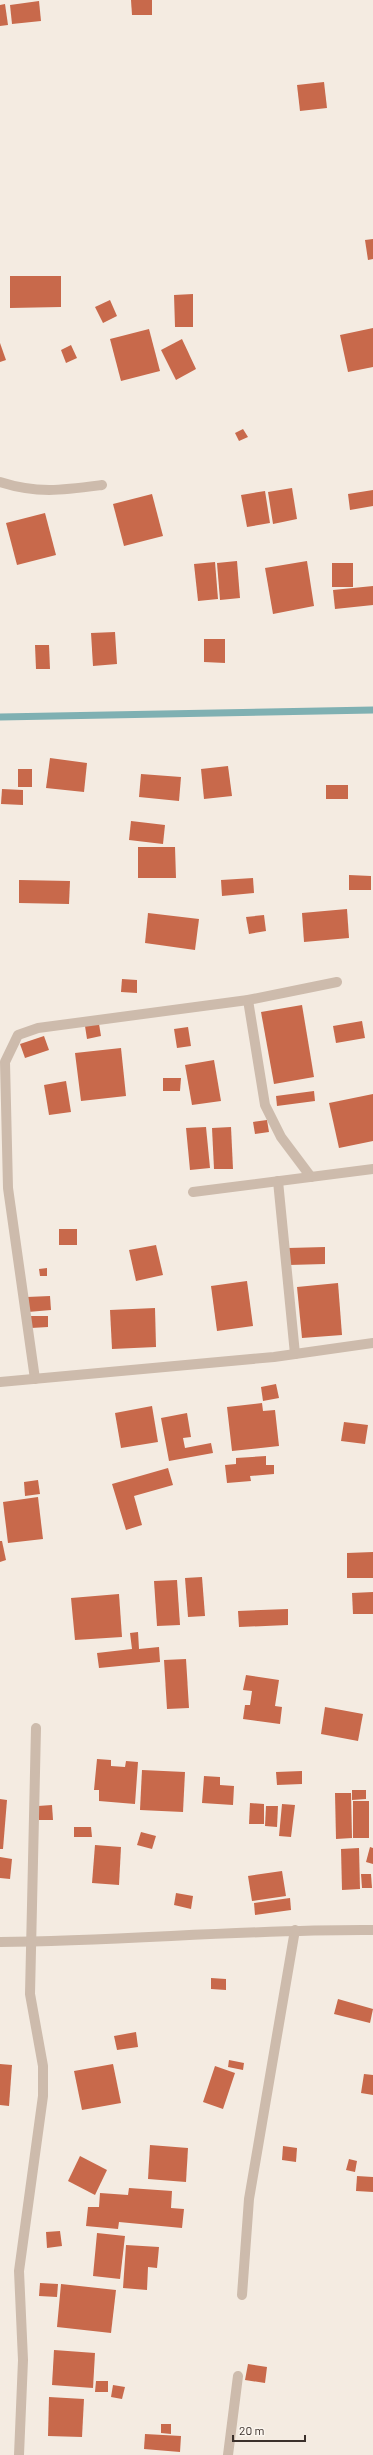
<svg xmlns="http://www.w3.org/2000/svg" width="373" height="2455" viewBox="0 0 373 2455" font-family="Barlow,sans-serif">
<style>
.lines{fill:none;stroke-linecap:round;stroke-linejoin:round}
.stream{stroke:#7fb0b2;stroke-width:7}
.building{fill:#c8694b}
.street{stroke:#cdbbac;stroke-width:10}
</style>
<rect width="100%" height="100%" fill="#f4ebe1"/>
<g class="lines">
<path class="stream" d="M0 717 373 710"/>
</g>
<g class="building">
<path d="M131 0H152V15H132Z"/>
<path d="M39 1 41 21 12 24 10 5Z"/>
<path d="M5 4 8 25 0 26V5Z"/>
<path d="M324 82 327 108 300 111 297 85Z"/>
<path d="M373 239V259L368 260 365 240Z"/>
<path d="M10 276H61V307L10 308Z"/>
<path d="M193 294V327H175L174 295Z"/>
<path d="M110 300 117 316 103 323 95 307Z"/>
<path d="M373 328V367L348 372 340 335Z"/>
<path d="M149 329 160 371 121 381 110 339Z"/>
<path d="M182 339 196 369 176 380 161 350Z"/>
<path d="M0 343 6 360 0 362Z"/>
<path d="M71 345 77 358 66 363 61 350Z"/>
<path d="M243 429 248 437 239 441 235 433Z"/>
<path d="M292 488 297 519 273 524 268 492Z"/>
<path d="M373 490V506L350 510 348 494Z"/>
<path d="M265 491 270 523 247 527 241 495Z"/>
<path d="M152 494 163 536 124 546 113 504Z"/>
<path d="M45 513 56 555 17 565 6 523Z"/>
<path d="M237 561 240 598 220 600 217 563Z"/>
<path d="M307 561 314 606 273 614 265 568Z"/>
<path d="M215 562 218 599 198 601 194 564Z"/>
<rect x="332" y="563" width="21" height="24"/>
<path d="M373 586V605L335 609 333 590Z"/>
<path d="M115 632 117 664 93 666 91 633Z"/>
<path d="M204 639H225V663L204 662Z"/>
<path d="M35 645H49L50 669H36Z"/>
<path d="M50 758 87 763 84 792 46 788Z"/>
<path d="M228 766 232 796 204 799 201 769Z"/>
<rect x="18" y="769" width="14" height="18"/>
<path d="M141 774 181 777 179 801 139 797Z"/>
<rect x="326" y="785" width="22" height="14"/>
<path d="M2 789 23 790V805L1 804Z"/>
<path d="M131 821 165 825 163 844 129 840Z"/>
<path d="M138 847H175L176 878H138Z"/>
<path d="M349 875 371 876V890H349Z"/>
<path d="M253 878 254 893 222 896 221 880Z"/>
<path d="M19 880 70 881 69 904 19 903Z"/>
<path d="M347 909 349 938 304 942 302 913Z"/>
<path d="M148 913 199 919 195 950 145 943Z"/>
<path d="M264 915 266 931 249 934 246 917Z"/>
<path d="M122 979 137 980V993L121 992Z"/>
<path d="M302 1005 314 1077 274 1084 261 1012Z"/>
<path d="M362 1021 365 1038 336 1043 333 1026Z"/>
<path d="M99 1024 101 1036 87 1039 85 1026Z"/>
<path d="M188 1027 191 1046 177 1048 174 1029Z"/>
<path d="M44 1036 49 1050 25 1058 20 1044Z"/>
<path d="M121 1048 126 1096 81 1101 75 1053Z"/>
<path d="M214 1060 221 1101 192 1105 185 1065Z"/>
<path d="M163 1078H181L180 1091H163Z"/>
<path d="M66 1081 71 1112 49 1115 44 1085Z"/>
<path d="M314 1091 315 1101 277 1106 276 1096Z"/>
<path d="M373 1094V1141L339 1148 329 1103Z"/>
<path d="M267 1120 269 1132 255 1134 253 1122Z"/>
<path d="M206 1127 210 1168 190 1170 186 1128Z"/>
<path d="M231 1127 233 1169H214L212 1128Z"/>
<rect x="59" y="1229" width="18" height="16"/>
<path d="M156 1245 163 1275 136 1281 129 1250Z"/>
<path d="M325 1247V1264L289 1265 288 1248Z"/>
<path d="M47 1268V1276H40L39 1269Z"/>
<path d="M247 1281 253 1326 217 1331 211 1286Z"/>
<path d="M338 1283 342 1335 302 1338 297 1287Z"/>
<path d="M50 1296 51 1310 28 1312 27 1297Z"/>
<path d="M155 1308 156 1347 112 1349 110 1310Z"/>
<path d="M31 1316H48V1327L31 1328Z"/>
<path d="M276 1384 279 1398 263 1401 261 1387Z"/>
<path d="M262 1403 263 1411 275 1410 279 1446 232 1451 227 1407Z"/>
<path d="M152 1406 158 1442 121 1448 115 1413Z"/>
<path d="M187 1413 191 1437 183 1438 185 1448 211 1443 213 1453 169 1461 161 1418Z"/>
<path d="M344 1422 368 1425 365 1444 341 1441Z"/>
<path d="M266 1456V1465H274V1474L250 1476 251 1481 227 1483 225 1465 236 1464V1458Z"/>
<path d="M168 1468 173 1485 134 1496 142 1525 126 1530 112 1484Z"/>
<path d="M38 1480 40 1494 25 1496 24 1482Z"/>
<path d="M38 1497 43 1539 8 1543 3 1502Z"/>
<path d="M0 1541H2L6 1560 0 1562Z"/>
<path d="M373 1552V1578H347V1553Z"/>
<path d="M202 1577 205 1616 188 1617 185 1578Z"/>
<path d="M177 1580 180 1625 157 1626 154 1581Z"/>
<path d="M373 1592V1614H353L352 1593Z"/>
<path d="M119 1594 122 1637 75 1640 71 1598Z"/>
<path d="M288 1609V1625L239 1627 238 1611Z"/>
<path d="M138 1632 139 1649 159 1647 160 1662 99 1668 97 1653 132 1649 130 1633Z"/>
<path d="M186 1659 189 1708 167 1709 164 1660Z"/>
<path d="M246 1675 279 1680 275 1706 282 1707 280 1724 243 1719 245 1705H250L252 1691 243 1690Z"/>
<path d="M325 1707 363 1714 358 1741 321 1734Z"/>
<path d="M97 1759 111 1760V1766L125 1767 126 1761 138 1762 135 1804 99 1801V1790H94Z"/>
<path d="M142 1770 185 1772 183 1812 140 1810Z"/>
<path d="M302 1771V1784L277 1785 276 1772Z"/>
<path d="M204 1776 220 1777V1785L234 1786 233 1805 202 1803Z"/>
<path d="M352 1790H366V1799L352 1800Z"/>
<path d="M335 1793H351L352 1838 336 1839Z"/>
<path d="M0 1799 7 1800 3 1849H0Z"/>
<rect x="353" y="1801" width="16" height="37"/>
<path d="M250 1803 264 1804V1824H249Z"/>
<path d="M282 1804 295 1805 291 1837 279 1836Z"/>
<path d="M52 1805 53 1820H39L38 1806Z"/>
<path d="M266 1806H278L277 1827 265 1826Z"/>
<path d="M74 1827H91L92 1837H74Z"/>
<path d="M141 1832 156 1836 152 1849 137 1845Z"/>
<path d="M95 1845 121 1847 119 1885 92 1883Z"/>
<path d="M370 1847 373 1848V1864L366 1862Z"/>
<path d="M359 1848 360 1889 342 1890 341 1849Z"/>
<path d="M0 1857 12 1859 10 1879 0 1878Z"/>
<path d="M282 1871 286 1896 252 1901 248 1876Z"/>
<path d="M361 1874H371L372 1888H362Z"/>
<path d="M176 1893 193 1896 191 1909 174 1905Z"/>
<path d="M290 1898 291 1910 255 1915 254 1903Z"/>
<path d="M211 1978 226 1979V1990L211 1989Z"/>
<path d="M338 1999 373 2009 370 2023 334 2014Z"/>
<path d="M136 2032 138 2047 117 2050 114 2036Z"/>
<path d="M229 2060 244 2063 243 2070 228 2067Z"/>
<path d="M0 2064 12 2065 9 2106 0 2105Z"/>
<path d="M113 2064 121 2103 82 2110 74 2071Z"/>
<path d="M215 2066 235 2073 223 2109 203 2102Z"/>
<path d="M364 2074 373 2075V2095L361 2093Z"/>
<path d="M150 2145 188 2148 186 2182 148 2179Z"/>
<path d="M283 2146 297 2148 296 2162 282 2160Z"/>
<path d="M80 2156 107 2170 95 2195 68 2181Z"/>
<path d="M349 2159 357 2161 355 2172 346 2170Z"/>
<path d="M357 2176 373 2177V2192L356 2191Z"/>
<path d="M129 2188 172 2191 171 2208 184 2209 182 2228 119 2222 118 2229 86 2226 88 2207H99L100 2193 128 2195Z"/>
<path d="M60 2231 62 2246 47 2248 46 2232Z"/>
<path d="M97 2233 125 2236 120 2279 93 2276Z"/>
<path d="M126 2245 159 2247 157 2268 148 2267 147 2290 123 2288Z"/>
<path d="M40 2283 58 2284 57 2297 39 2296Z"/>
<path d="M61 2284 116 2290 111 2333 57 2327Z"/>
<path d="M54 2350 95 2353 93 2388 52 2385Z"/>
<path d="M248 2364 267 2367 265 2383 245 2380Z"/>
<path d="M96 2381H108V2392H95Z"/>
<path d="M113 2385 125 2387 122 2399 111 2397Z"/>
<path d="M49 2397 84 2399 82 2437 48 2436Z"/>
<path d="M161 2424H171V2434L161 2433Z"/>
<path d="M145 2434 181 2436 180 2452 144 2449Z"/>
</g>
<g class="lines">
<g class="street">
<path d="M0 482C37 494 64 490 102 485"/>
<path d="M248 1000 265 1105 281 1137 311 1177"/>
<path d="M278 1181 295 1354"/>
<path d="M193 1192 373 1169"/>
<path d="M35 1379 8 1188 5 1062 18 1035 38 1028 248 1000 337 982"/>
<path d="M0 1382 274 1357 373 1343"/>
<path d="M0 1942C125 1941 248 1929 373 1930"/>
<path d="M242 2295 249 2199 295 1930"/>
<path d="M19 2455 23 2360 19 2271 43 2096V2066L30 1994 36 1728"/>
<path d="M228 2455 238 2376"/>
</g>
</g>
<path d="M233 2435v6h72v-6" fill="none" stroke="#3b302b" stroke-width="2"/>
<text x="239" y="2435" font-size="12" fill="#3b302b" stroke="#fbf5ee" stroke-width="3" paint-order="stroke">20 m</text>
</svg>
